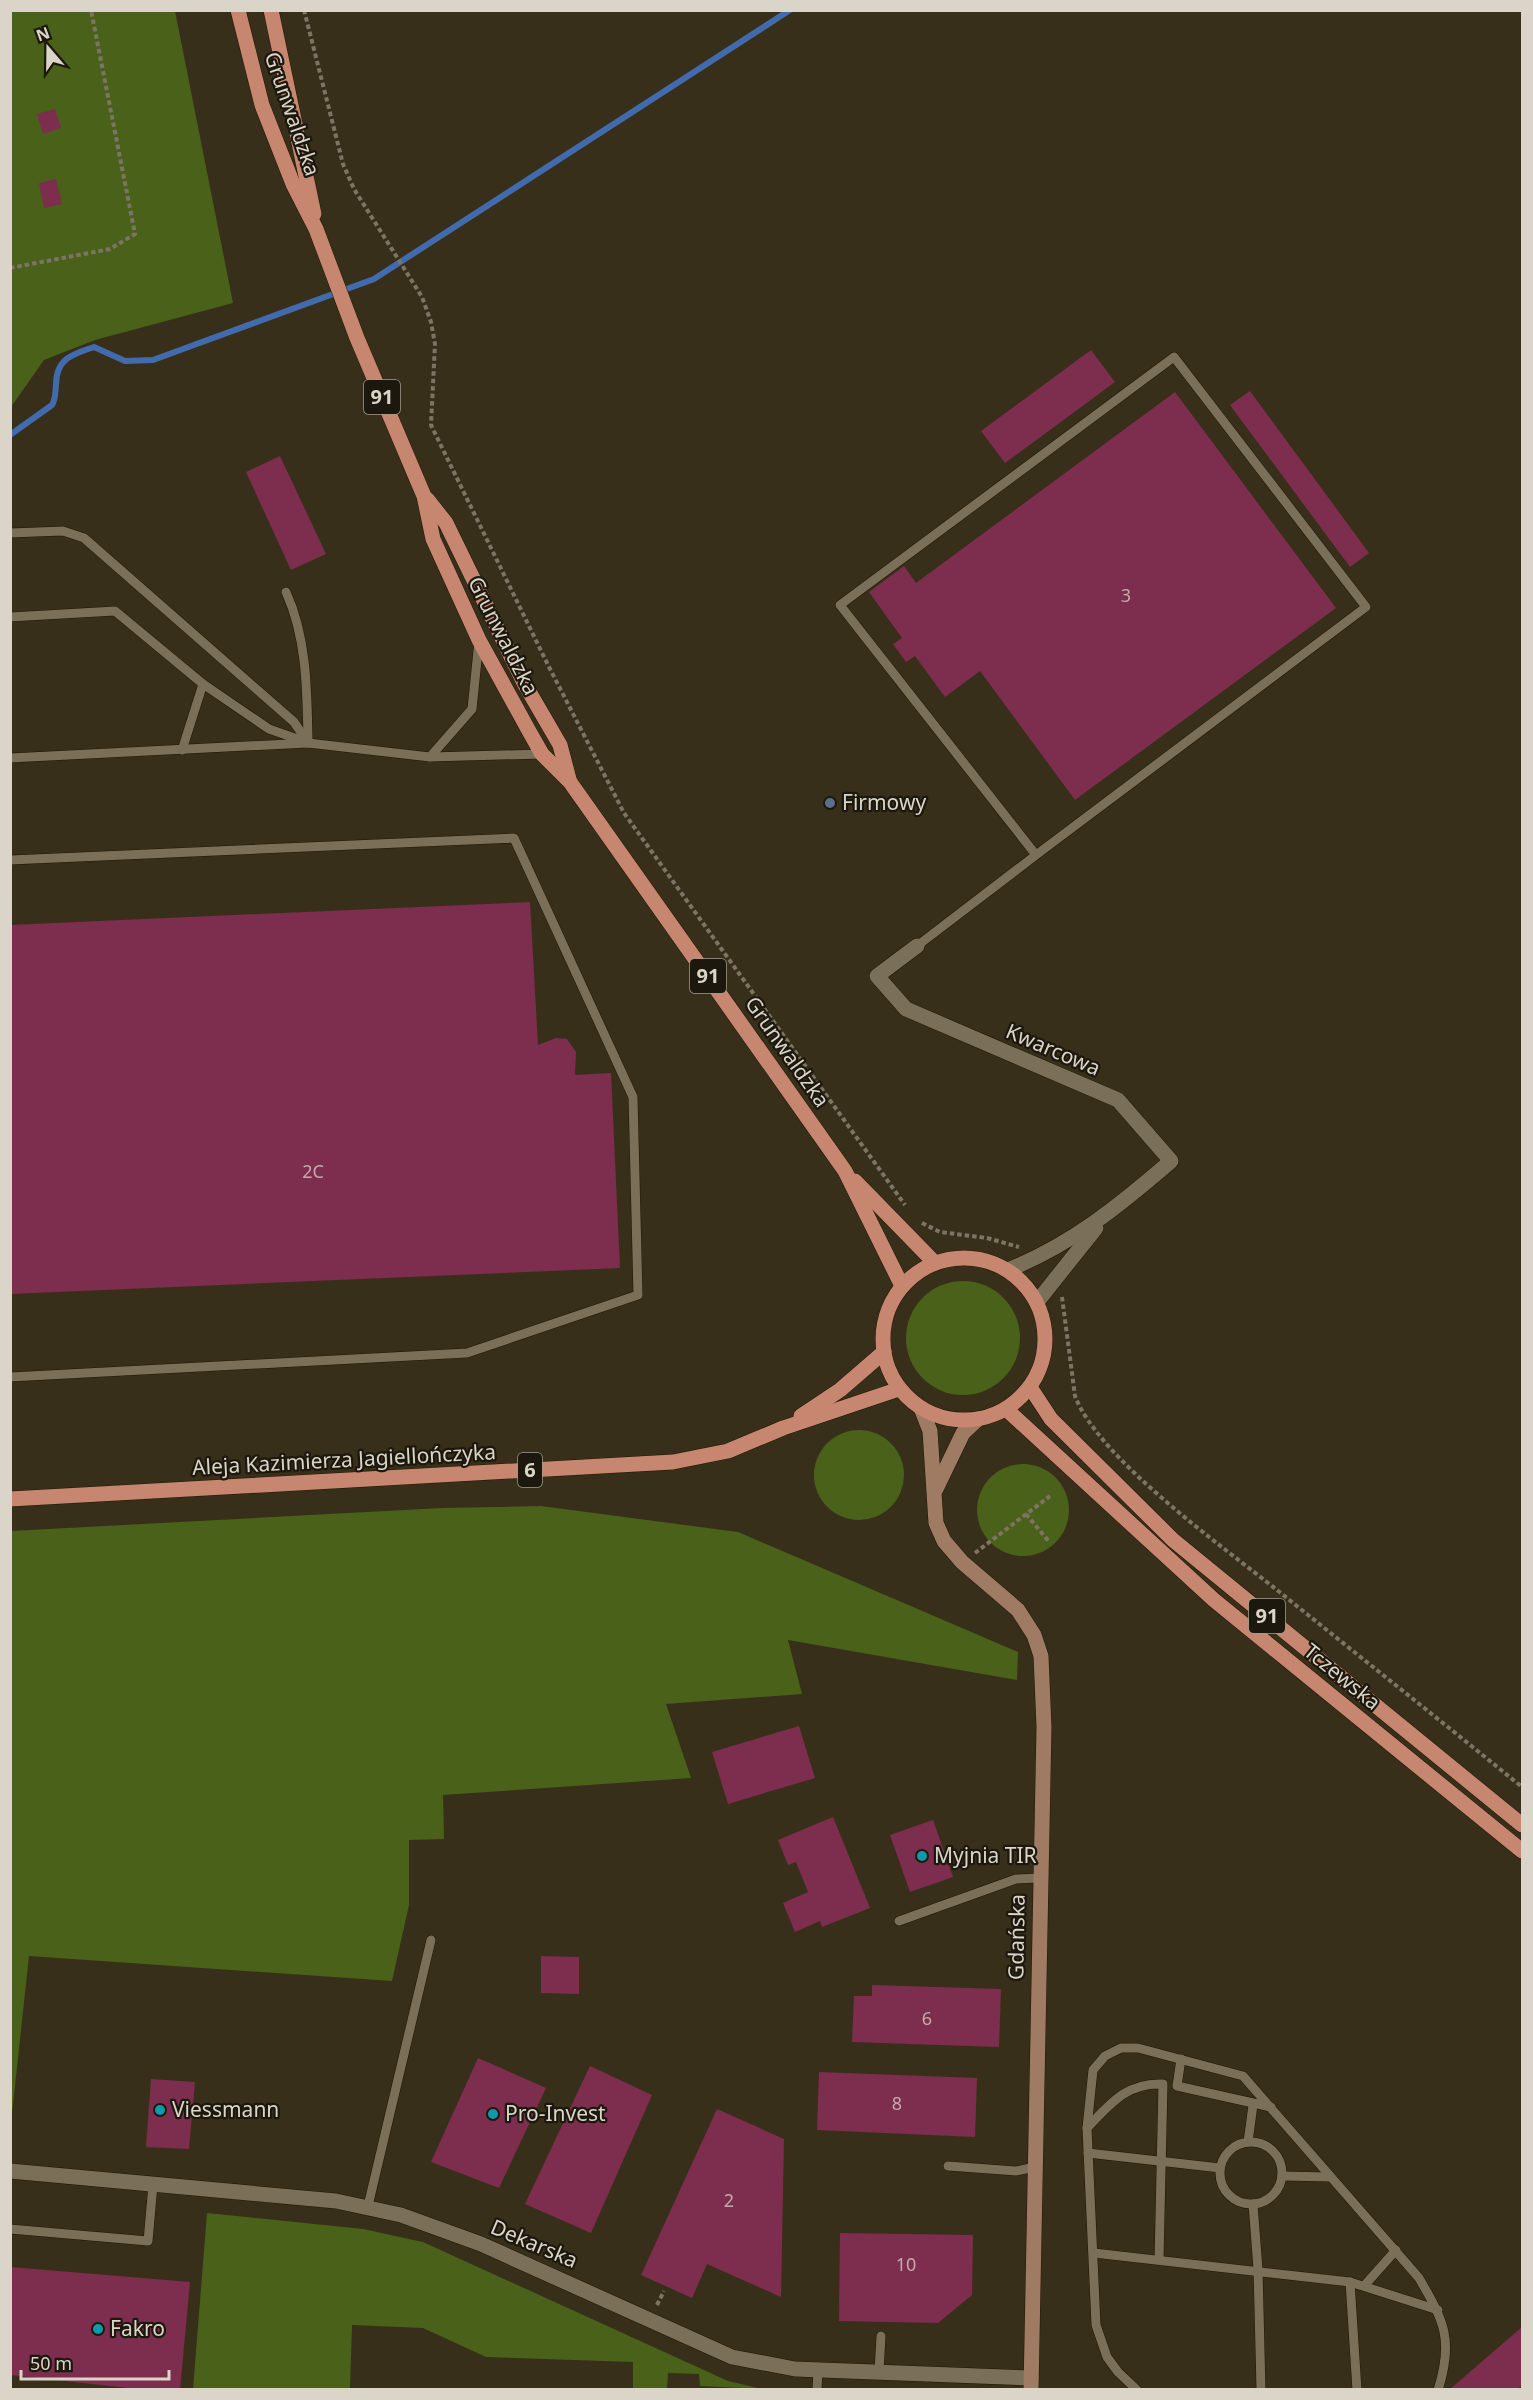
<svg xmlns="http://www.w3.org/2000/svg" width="1533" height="2400" viewBox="0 0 1533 2400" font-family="'Noto Sans',sans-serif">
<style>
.green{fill:#496119}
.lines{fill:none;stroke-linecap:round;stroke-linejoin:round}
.stream{stroke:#426bae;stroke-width:6}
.building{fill:#7d2d4e}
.lane-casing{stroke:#1f1703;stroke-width:10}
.street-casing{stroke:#1f1703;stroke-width:16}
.secondary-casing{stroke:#1f1703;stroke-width:16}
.primary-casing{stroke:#1f1703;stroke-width:16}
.path{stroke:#7d7564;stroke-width:4;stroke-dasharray:4.5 3;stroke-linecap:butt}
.lane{stroke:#7a7059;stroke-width:9}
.street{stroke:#7a7059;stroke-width:15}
.secondary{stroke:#a07b64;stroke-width:15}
.primary{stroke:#c7866f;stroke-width:15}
.service-dot{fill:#5c6f8a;stroke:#1c180e;stroke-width:2}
.culture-dot{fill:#0f9aa8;stroke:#1c180e;stroke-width:2}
.labels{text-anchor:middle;stroke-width:4.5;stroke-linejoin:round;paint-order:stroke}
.number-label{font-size:18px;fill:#c3abaa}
.shield{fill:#1c180e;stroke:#a19c90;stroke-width:1.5}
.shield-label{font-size:20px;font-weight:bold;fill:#dad5c8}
.street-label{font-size:21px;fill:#dad5c8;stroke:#1c180e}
.poi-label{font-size:21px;fill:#dad5c8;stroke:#1c180e;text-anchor:start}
</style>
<rect width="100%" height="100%" fill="#382f1a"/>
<g class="green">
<path d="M11 11H175L233 303 95 340 44 360 11 407Z"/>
<circle cx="963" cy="1338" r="57"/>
<circle cx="859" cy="1475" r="45"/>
<circle cx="1023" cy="1510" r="46"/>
<path d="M541 1506 738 1532 1018 1652 1017 1680 788 1640 802 1694 666 1704 691 1778 443 1795 444 1839 409 1840V1905L392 1981 29 1956 11 2123V1531L442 1508Z"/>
<path d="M207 2213 363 2229 423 2242 728 2381 762 2389 700 2386 699 2374 668 2373 667 2389H633V2362L486 2357 423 2328 352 2325 350 2389H193Z"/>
</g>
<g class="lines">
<path class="stream" d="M10 435 52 405C56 398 55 393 56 385 56 359 72 354 94 347L125 361 153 360 374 279 790 10"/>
</g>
<g class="building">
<path d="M55 109 61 128 43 134 37 114Z"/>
<path d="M56 179 62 204 44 208 39 183Z"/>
<path d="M1091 350 1115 382 1005 463 981 431Z"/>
<path d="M1250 391 1369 553 1350 567 1230 405Z"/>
<path d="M1175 392 1336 608 1075 800 980 671 945 697 915 656 906 662 893 644 902 638 869 592 904 566 916 583Z"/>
<path d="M280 456 326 554 291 570 246 472Z"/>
<path d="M530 902 538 1045 556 1038 567 1039 576 1052 575 1075 611 1073 620 1268 10 1294V925Z"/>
<path d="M799 1726 815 1778 728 1804 712 1752Z"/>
<path d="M833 1817 870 1908 822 1927 820 1921 795 1932 783 1903 808 1892 796 1862 788 1865 778 1840Z"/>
<path d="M933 1820 953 1877 910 1892 890 1835Z"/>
<path d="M541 1956 579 1957V1994L541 1993Z"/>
<path d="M872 1985 1001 1989 999 2047 852 2042 854 1996H872Z"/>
<path d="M478 2058 546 2088 499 2188 431 2162Z"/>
<path d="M590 2066 652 2095 591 2233 525 2204Z"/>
<path d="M819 2072 977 2078 975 2137 817 2130Z"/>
<path d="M151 2079 195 2082 189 2149 146 2147Z"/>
<path d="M717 2109 784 2139 781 2297 707 2264 692 2298 641 2275Z"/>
<path d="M840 2233 973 2235 972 2295 938 2323 839 2321Z"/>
<path d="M10 2267 190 2282 180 2390H146L10 2375Z"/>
<path d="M1522 2327V2385L1517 2390H1449Z"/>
</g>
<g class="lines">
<g class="lane-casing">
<g id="lane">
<path d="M10 533 63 531 84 538 294 722 308 743"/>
<path d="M286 592C307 638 307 691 308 740"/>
<path d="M10 617 115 611 203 684 269 729 303 741"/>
<path d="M182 750 203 684"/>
<path d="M430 757 472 709 479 641"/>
<path d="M10 758 308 743 430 757 542 754"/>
<path d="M10 860 514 838 633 1097 638 1295 467 1353 10 1377"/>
<path d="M917 946 1036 855 840 605 1174 357 1366 607 1036 855"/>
<path d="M899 1921 1016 1879 1039 1878"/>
<path d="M1181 2059 1177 2086 1271 2107"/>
<path d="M1087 2128C1110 2104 1127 2082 1163 2084L1159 2260"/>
<path d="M1248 2142 1253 2105"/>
<circle cx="1251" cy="2173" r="31"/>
<path d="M1088 2153 1220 2168"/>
<path d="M948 2166 1016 2171 1035 2167"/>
<path d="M1282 2176 1330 2177"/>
<path d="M1253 2204 1258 2269 1261 2390"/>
<path d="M368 2206 431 1940"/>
<path d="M10 2229 148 2241 153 2185"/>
<path d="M1094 2253 1350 2282 1438 2310"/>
<path d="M1350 2282 1357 2390"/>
<path d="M1364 2286 1396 2250"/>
<path d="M879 2372 881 2336"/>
<path d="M817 2390 818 2370"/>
<path d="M1137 2390 1118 2372 1107 2357 1096 2325 1087 2128 1093 2070 1105 2056 1121 2048H1138L1243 2076 1419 2278C1444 2321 1454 2340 1438 2390"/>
</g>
</g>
<g class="street-casing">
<g id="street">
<path d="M917 946 877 976 906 1009 1118 1100 1171 1161C1119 1206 1072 1244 1008 1270"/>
<path d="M1037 1302 1096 1228"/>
<path d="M10 2171 336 2201 401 2215 481 2244 732 2357 795 2369 1031 2378"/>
</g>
</g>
<g class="secondary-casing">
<g id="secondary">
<path d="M921 1408 930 1431 936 1523 944 1541 962 1562 1018 1610 1034 1635 1041 1656 1044 1727 1031 2390"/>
<path d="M936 1489 963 1433 978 1419"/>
</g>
</g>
<g class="primary-casing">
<g id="primary">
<path d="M238 10 262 105 293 184 316 229 357 338 424 496 433 539 479 640 529 731 542 754 570 782 845 1171 902 1286"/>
<path d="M271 10 314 214"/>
<path d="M427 499 446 523 524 683 560 745 569 779"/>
<path d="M855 1181 935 1263"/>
<circle cx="964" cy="1339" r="81"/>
<path d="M1030 1387 1051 1419 1173 1540 1522 1825"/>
<path d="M1006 1409 1214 1600 1522 1851"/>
<path d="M801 1416 840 1390 884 1352"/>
<path d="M10 1499 673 1462 728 1451 783 1428 899 1389"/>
</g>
</g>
<g class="path">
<path d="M304 10 343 164 354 189 422 297 431 322 435 344 431 425 549 667 624 813 905 1205"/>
<path d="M10 268 110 249 135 234 91 10"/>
<path d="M922 1223 940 1232 987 1238 1019 1247"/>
<path d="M1062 1297 1075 1396C1099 1459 1222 1546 1277 1590 1359 1656 1441 1721 1522 1787"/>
<path d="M1026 1514 1050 1543"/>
<path d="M975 1553 1050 1496"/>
<path d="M657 2305 664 2291"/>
</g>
<use href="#lane" class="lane"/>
<use href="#street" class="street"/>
<use href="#secondary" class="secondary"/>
<use href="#primary" class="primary"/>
</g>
<circle class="service-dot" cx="830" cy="803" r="6"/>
<g class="culture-dot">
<circle cx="922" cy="1856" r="6"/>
<circle cx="160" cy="2110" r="6"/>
<circle cx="493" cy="2114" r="6"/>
<circle cx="98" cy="2329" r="6"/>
</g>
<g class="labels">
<g class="number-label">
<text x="1126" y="602">3</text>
<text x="313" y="1178">2C</text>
<text x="927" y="2025">6</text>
<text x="897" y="2110">8</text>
<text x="729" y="2207">2</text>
<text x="906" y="2271">10</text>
</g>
<g class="shield">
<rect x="364" y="380" width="36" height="34" rx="4.5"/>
<rect x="690" y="959" width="36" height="34" rx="4.5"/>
<rect x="518" y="1453" width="24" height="34" rx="4.5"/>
<rect x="1249" y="1599" width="36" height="34" rx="4.5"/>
</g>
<g class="shield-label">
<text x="382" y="404">91</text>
<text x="708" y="983">91</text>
<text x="530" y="1477">6</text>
<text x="1267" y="1623">91</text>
</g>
<g class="street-label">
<text transform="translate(292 114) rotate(71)" y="7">Grunwaldzka</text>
<text transform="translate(503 636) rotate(63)" y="7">Grunwaldzka</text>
<text transform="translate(1053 1050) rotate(23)" y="7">Kwarcowa</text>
<text transform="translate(787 1052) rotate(55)" y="7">Grunwaldzka</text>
<text transform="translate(344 1460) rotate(-3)" y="7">Aleja Kazimierza Jagiellończyka</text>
<text transform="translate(1342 1677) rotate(39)" y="7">Tczewska</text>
<text transform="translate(1017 1937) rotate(-89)" y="7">Gdańska</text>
<text transform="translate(534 2244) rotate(23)" y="7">Dekarska</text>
</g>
<g class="poi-label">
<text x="842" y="810">Firmowy</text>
<text x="934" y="1863">Myjnia TIR</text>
<text x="172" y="2117">Viessmann</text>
<text x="505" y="2121">Pro-Invest</text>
<text x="110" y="2336">Fakro</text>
</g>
</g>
<rect width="1533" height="2400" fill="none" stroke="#dad5c8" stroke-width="24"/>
<g transform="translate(48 48) rotate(340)" stroke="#1c180e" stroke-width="4.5" paint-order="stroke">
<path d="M0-4.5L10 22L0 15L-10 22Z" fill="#dad5c8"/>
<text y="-9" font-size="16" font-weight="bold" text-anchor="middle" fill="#dad5c8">N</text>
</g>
<path d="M21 2370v9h148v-9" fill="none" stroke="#dad5c8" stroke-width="3"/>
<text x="30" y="2370" font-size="18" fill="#dad5c8" stroke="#1c180e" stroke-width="4.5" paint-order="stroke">50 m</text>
</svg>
